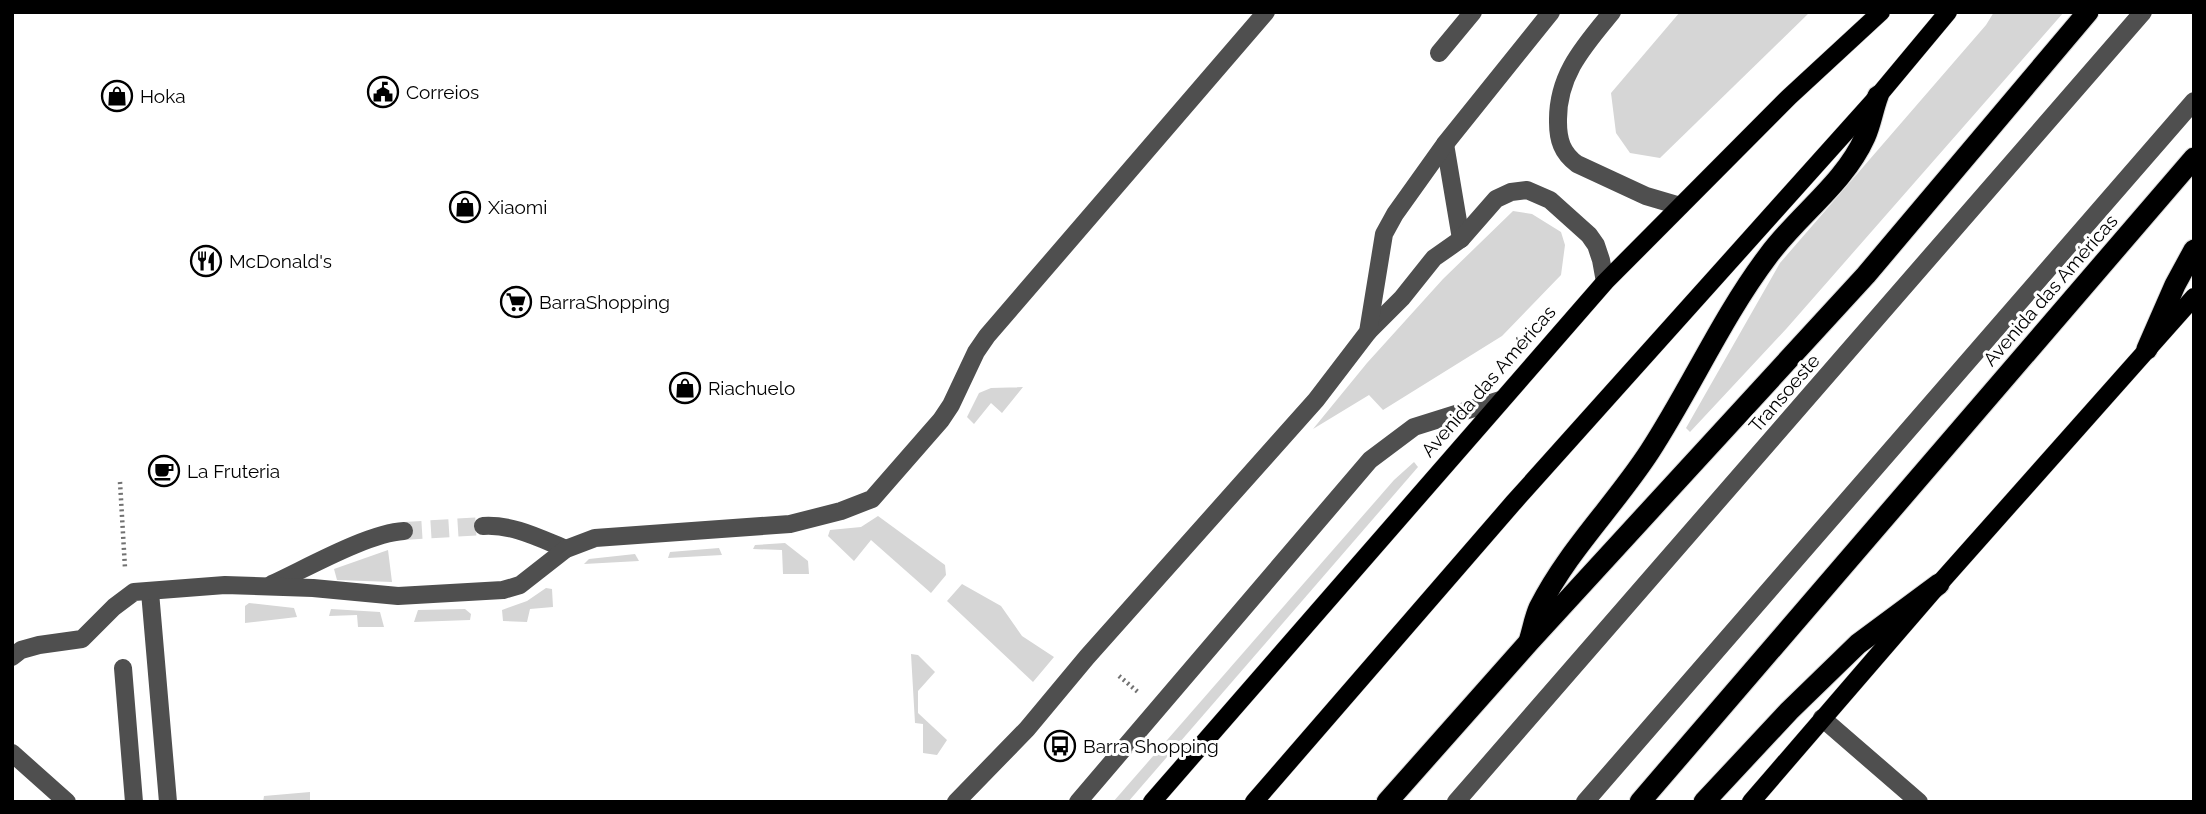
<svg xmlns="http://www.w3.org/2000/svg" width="2206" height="814" viewBox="0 0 2206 814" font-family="Raleway,sans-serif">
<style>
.green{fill:#d6d6d6}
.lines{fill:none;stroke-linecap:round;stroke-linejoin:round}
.minor-tunnel{stroke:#d9d9d9;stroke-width:18;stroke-dasharray:18 9;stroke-linecap:butt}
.major-casing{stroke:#dbdbdb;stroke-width:19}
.highway-casing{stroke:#dbdbdb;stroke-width:23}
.path{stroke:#717171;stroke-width:4.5;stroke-dasharray:2 3.5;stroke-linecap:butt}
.minor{stroke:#4f4f4f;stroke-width:18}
.major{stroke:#000;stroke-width:18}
.highway{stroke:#000;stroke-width:21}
.labels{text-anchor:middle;stroke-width:6;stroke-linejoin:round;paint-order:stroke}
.poi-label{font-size:19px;fill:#000;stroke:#fff;text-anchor:start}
.street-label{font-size:19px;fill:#000;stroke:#fff}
</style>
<rect width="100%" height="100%" fill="#fff"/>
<g class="green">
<path d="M1680 12H1810L1660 158 1630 153 1616 133 1611 93Z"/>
<path d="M1994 12H2064L1787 328 1690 432 1686 428 1780 263 1986 25Z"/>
<path d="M1513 211 1532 214 1561 232 1565 245 1561 275 1502 336 1383 410 1369 395 1313 429 1367 363 1443 279Z"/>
<path d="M1023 387 1002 413 991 403 974 424 967 417 979 393 991 388Z"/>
<path d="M1414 462 1418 467 1128 802H1113L1394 480Z"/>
<path d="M878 516 945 565 946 575 931 593 871 540 854 561 828 536 830 530 861 527Z"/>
<path d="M785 543 808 561 809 574H783L782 550 753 549 755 545Z"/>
<path d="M719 548 722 555 668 558 670 552Z"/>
<path d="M388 550 392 582 337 580 334 569Z"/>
<path d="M635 554 639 561 584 564 589 559Z"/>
<path d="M962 584 1001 606 1022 636 1054 657 1033 682 947 601Z"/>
<path d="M546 588 552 589 553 607 530 609 527 622 503 621 502 610 527 601Z"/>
<path d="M249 603 294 608 297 617 245 623V606Z"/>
<path d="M331 609 380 612 384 627H358L357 615 329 616Z"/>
<path d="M465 609 471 614 470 620 414 622 418 610Z"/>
<path d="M911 654 918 655 935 672 918 691V713L947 740 937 755 923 753V724L915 723Z"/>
<path d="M310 792V802H263L264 796Z"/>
</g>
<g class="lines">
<path class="minor-tunnel" d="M404 531 483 526"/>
<g class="major-casing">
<g id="major">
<path d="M1152 802 1605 282 1789 97 1881 12"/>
<path d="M1254 802 1514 502 1878 96 1948 12"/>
<path d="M1751 802 1939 584 2194 297"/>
</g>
</g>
<g class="highway-casing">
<g id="highway">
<path d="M2147 349 2175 285 2194 250"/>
<path d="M1530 638C1533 628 1535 617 1539 608 1568 550 1615 505 1650 451 1691 388 1722 317 1768 256 1798 215 1844 184 1865 137 1871 124 1873 109 1878 96"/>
<path d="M1387 802 1529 642 1866 275 2088 12"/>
<path d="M1640 802 2194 158"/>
<path d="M1704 802 1789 711 1858 644 1939 584"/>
</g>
</g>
<g class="path">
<path d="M120 482 125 568"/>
<path d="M1119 676 1138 692"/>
</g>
<g class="minor">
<path d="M1612 12C1584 46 1557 75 1558 122 1558 140 1562 153 1577 164L1646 196 1680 206"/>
<path d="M1439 53 1473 12"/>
<path d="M1445 144 1461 239"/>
<path d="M1368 332 1402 298 1434 258 1461 239 1496 199 1511 192 1527 190 1550 200 1589 235 1596 245 1601 260 1605 282"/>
<path d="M483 526C512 524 539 538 566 549"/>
<path d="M272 584C307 568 368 533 404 531"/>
<path d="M150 592 168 802"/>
<path d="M12 657 21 650 39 645 82 639 114 607 134 592 225 585 313 588 398 596 503 590 520 585 566 549 595 538 790 524 841 511 872 499 941 420 951 405 976 352 987 336 1266 12"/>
<path d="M123 668 134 802"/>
<path d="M1822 718 1919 802"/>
<path d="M12 753 67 802"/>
<path d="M956 802 1027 729 1087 657 1316 400 1368 332 1384 234 1395 214 1445 144 1551 12"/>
<path d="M1078 802 1370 460 1414 427 1500 400"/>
<path d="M1456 802 2143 12"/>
<path d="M1585 802 2194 101"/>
</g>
<use href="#major" class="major"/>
<use href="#highway" class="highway"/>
</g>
<defs>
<g id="civic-ring" transform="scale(1.575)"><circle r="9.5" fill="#fff" stroke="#000" stroke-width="1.5"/><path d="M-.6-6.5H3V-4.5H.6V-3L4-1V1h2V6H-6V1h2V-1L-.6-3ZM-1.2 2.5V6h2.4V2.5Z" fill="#000"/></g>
<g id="shop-ring" transform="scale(1.575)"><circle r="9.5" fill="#fff" stroke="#000" stroke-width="1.5"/><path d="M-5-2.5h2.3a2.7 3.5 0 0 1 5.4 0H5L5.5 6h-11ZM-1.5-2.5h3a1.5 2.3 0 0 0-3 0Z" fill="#000"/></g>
<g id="restaurant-ring" transform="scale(1.575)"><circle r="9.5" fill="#fff" stroke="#000" stroke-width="1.5"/><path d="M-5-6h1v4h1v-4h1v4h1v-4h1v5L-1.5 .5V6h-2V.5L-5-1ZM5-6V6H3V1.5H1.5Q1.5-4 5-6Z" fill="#000"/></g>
<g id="supermarket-ring" transform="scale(1.575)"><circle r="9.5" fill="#fff" stroke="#000" stroke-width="1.5"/><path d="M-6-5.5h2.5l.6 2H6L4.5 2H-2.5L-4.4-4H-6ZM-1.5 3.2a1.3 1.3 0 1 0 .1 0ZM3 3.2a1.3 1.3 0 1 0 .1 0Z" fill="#000"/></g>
<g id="cafe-ring" transform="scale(1.575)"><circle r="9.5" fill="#fff" stroke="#000" stroke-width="1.5"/><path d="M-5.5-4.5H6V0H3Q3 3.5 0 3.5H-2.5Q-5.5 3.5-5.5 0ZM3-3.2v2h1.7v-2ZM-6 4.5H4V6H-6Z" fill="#000"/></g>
<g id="bus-ring" transform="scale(1.575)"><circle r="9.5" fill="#fff" stroke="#000" stroke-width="1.5"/><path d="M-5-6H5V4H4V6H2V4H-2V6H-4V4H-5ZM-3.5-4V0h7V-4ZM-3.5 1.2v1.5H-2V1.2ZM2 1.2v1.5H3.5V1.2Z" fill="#000"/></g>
</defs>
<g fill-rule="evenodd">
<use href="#civic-ring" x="383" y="92"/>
<use href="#shop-ring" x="117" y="96"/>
<use href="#shop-ring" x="465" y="207"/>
<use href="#restaurant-ring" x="206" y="261"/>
<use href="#supermarket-ring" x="516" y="302"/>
<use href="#shop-ring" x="685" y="388"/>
<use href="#cafe-ring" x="164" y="471"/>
<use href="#bus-ring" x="1060" y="746"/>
</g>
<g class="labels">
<g class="poi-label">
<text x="406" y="99">Correios</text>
<text x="140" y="103">Hoka</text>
<text x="488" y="214">Xiaomi</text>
<text x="229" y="268">McDonald's</text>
<text x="539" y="309">BarraShopping</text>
<text x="708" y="395">Riachuelo</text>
<text x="187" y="478">La Fruteria</text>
<text x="1083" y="753">Barra Shopping</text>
</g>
<g class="street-label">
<text transform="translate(2050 290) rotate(-49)" y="7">Avenida das Américas</text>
<text transform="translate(1488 381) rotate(-49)" y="7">Avenida das Américas</text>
<text transform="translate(1784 393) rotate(-49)" y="7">Transoeste</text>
</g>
</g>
<rect width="2206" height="814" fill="none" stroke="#000000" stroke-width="28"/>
</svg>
